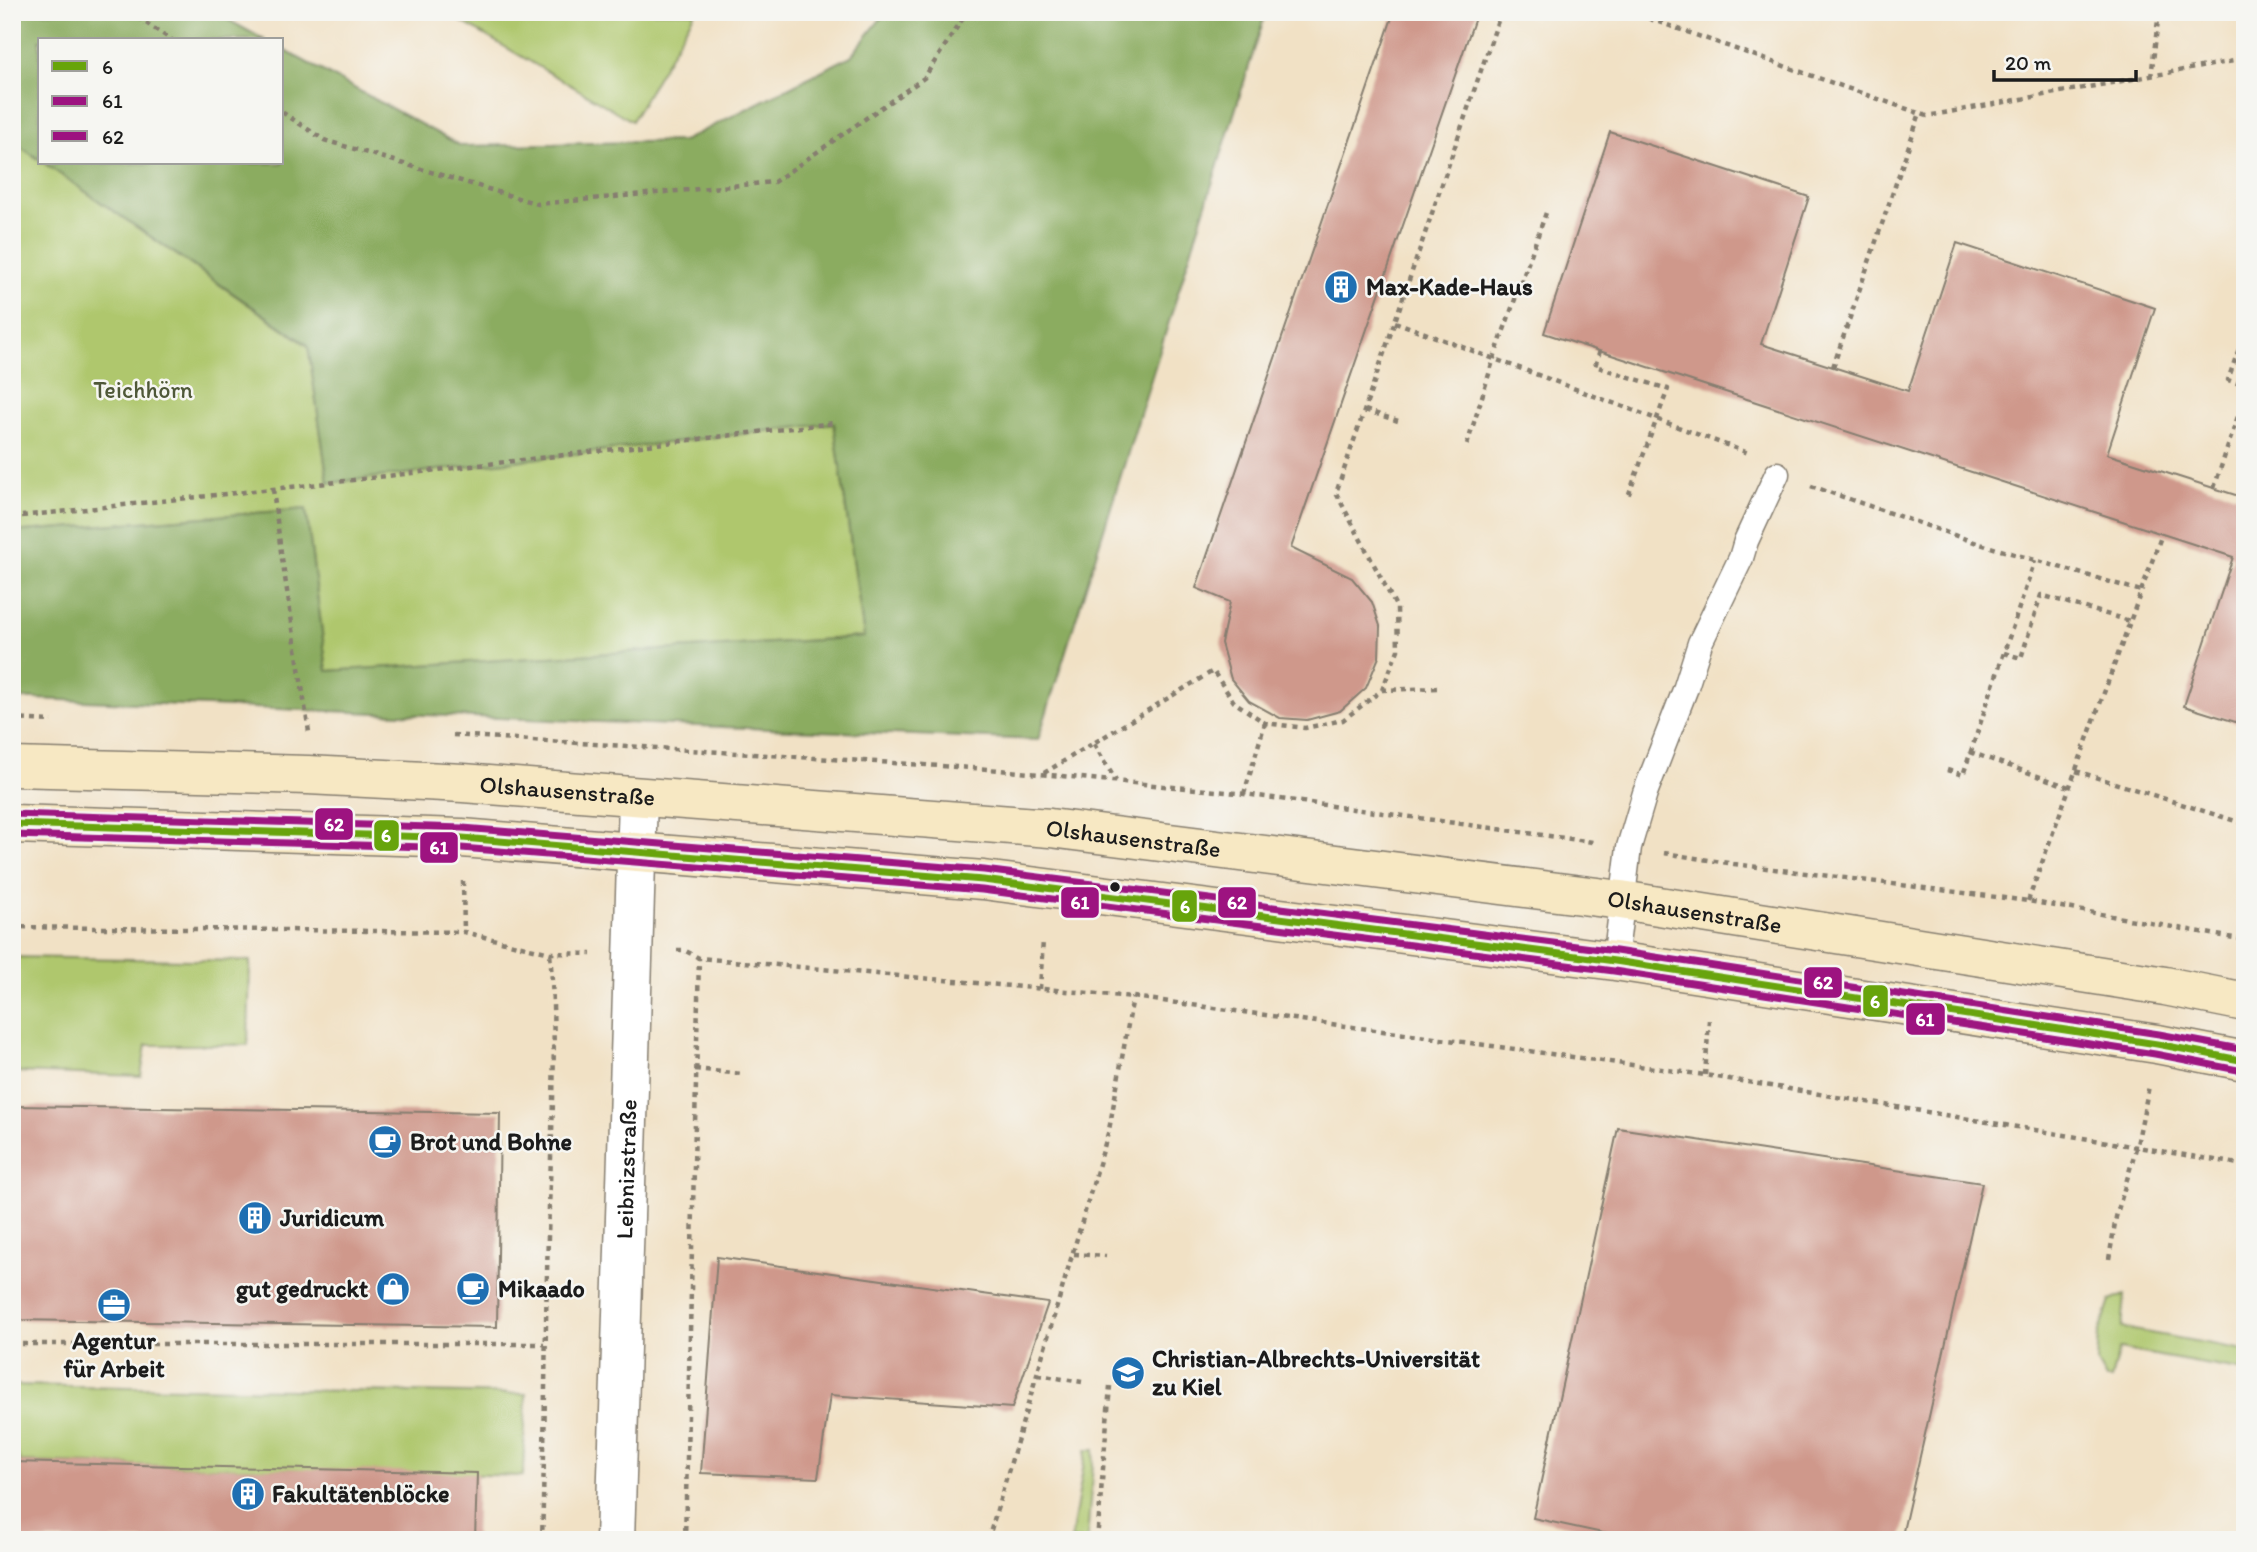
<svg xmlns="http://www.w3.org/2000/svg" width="2257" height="1552" viewBox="0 0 2257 1552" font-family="Itim,sans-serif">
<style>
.green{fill:#afc76d;stroke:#667244;stroke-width:2}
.forest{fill:#8bac60;stroke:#54643e;stroke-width:2}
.building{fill:#cf988b}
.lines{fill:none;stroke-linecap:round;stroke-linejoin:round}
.lane-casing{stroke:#867e70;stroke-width:27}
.street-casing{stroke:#867e70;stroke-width:41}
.secondary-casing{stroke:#867e70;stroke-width:41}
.path{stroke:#867e70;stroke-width:4.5;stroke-dasharray:5 5;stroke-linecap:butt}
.lane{stroke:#fff;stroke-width:24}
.street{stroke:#fff;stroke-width:38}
.secondary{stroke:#f7e8c3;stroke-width:38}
.bus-1-casing{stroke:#f6f6f2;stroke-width:12}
.bus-2-casing{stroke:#f6f6f2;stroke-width:12}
.bus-3-casing{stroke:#f6f6f2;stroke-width:12}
.bus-1{stroke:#67a40b;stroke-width:7}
.bus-2{stroke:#9d1380;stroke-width:7}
.bus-3{stroke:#9d1380;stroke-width:7}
.bus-dot{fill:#1c1c1c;stroke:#f6f6f2;stroke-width:2.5}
.labels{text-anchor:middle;stroke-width:5;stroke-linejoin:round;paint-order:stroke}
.poi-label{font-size:24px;font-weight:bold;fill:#1c1c1c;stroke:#f6f6f2;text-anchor:start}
.park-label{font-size:24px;fill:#4f5838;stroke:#f6f6f2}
.street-label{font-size:24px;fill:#1c1c1c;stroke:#f6f6f2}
.line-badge{stroke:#f6f6f2;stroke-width:2.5}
.badge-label{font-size:19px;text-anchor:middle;font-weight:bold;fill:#fff}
</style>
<rect width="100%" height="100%" fill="#f6f6f2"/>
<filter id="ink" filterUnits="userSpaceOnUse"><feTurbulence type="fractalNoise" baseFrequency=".0143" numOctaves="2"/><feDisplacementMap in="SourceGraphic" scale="14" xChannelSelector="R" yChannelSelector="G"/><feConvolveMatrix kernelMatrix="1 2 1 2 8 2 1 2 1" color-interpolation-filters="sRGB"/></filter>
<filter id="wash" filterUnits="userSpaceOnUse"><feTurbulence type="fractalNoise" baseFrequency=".00686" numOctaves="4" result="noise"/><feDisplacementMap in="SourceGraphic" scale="28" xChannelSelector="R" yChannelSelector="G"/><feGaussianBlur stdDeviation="1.57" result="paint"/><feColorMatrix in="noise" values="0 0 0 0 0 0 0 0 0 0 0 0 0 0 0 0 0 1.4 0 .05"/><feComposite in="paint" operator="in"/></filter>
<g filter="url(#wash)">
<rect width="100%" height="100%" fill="#f1e1c5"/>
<g class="green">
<path d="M445 12H695L632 121Z"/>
<path d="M12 141 40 160V163H44L308 346 328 483 834 423 864 637 327 671 306 509 12 532Z"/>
<path d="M12 957 250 961 248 1045H146L141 1076 12 1072Z"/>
<path d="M2125 1295 2122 1328 2245 1350V1371L2119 1349 2111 1379H2106L2097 1363 2099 1334 2110 1301Z"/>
<path d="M12 1385 526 1394 523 1476 20 1462 12 1437Z"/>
<path d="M1086 1450H1094L1087 1540H1071Z"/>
</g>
<g class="forest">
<path d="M12 12H214L265 40H40V160L12 141Z"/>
<path d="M886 12H1266L1038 740 12 698V532L306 509 327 671 864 637 834 423 328 483 308 345 44 163H282V49L461 146 683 141 851 56Z"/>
</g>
<g id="blocks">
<g class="building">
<path d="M1394 12H1477L1291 548 1352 578 1372 602 1380 626 1379 657 1366 688 1340 711 1307 720 1280 718 1249 701 1231 679 1221 643 1230 602 1196 588Z"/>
<path d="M1610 132 1809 197 1761 344 1908 391 1957 243 2155 308 2107 454 2245 498V725L2184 706 2233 557 1544 333Z"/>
<path d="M12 1106 500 1113 497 1327 12 1320Z"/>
<path d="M1618 1128 1982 1183 1901 1540H1635L1533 1518Z"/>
<path d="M717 1257 1048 1303 1012 1408 830 1395 818 1478 701 1473Z"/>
<path d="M12 1462 477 1473 475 1540H12Z"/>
</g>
</g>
</g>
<g filter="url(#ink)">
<use href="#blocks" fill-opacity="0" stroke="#867e70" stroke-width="2"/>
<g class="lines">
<g class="lane-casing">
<path id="lane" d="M1615 961 1629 847 1645 793 1685 690 1700 643 1741 558 1746 541 1777 474"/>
</g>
<g class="street-casing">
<g id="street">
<path id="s1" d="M615 1540 638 798"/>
</g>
</g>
<g class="secondary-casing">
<g id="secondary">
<path id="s2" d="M12 767 308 775 463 783 1050 828 1621 900 2165 986 2245 1002"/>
<path d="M12 824 462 838 983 880 1615 961 2157 1044 2245 1061"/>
</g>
</g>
<g class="path">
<path d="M129 12 172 40"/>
<path d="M1630 12 1927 116 2245 59"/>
<path d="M2151 77 2159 12"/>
<path d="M282 112 324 140 538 204 774 182 924 78 967 12"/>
<path d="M1395 322 1748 453"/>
<path d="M2245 331 2228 380 2245 386"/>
<path d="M1600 351 1595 366 1668 389 1627 499"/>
<path d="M1833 367 1920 113"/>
<path d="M1365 410 1398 421"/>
<path d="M1467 445 1494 358 1547 210"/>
<path d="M1811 486 1980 544 2141 591"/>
<path d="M2214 488 2245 395"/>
<path d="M273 489 281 552 309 732"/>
<path d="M12 517 328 483 834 423"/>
<path d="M2004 653 2021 658 2041 595 2130 621"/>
<path d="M1382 690 1439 688"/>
<path d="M12 719 52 721"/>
<path d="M453 735 988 769 1237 793 1593 842"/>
<path d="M1094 744 1116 781"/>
<path d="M1970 752 2069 787"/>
<path d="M1947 770 1963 775 2035 560"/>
<path d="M2076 771 2245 824"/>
<path d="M1044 773 1213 671 1234 702 1265 723 1305 728 1343 720 1382 690 1398 650 1397 608 1336 493 1501 12"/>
<path d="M1244 794 1265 723"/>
<path d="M1664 853 1734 864 2028 901 2245 940"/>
<path d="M463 881 464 932"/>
<path d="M2028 901 2162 534"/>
<path d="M12 927 464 932 550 953 591 954"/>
<path d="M677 950H684L699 958 1133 997 1705 1075 2245 1165"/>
<path d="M1040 989 1043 940"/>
<path d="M695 1069 742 1074"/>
<path d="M1705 1075 1709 1020"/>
<path d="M1074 1254 1106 1256"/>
<path d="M2109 1259 2116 1217 2137 1145 2149 1086"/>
<path d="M12 1344H544"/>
<path d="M1038 1375 1082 1382"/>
<path d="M542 1540C545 1438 545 1337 548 1236 551 1142 558 1047 550 953"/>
<path d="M685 1540 699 958"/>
<path d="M988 1540 1109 1130 1133 997"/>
<path d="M1097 1540 1110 1386"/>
</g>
<use href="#lane" class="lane"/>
<use href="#street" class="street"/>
<use href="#secondary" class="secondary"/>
<g class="bus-1-casing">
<path id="bus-1" d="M12 824 462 838 983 880 1615 961 2157 1044 2245 1061"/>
</g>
<g class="bus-2-casing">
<path id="bus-2" d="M12 835 461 848 982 890 1614 971 2155 1054 2243 1071"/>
</g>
<g class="bus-3-casing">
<path id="bus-3" d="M12 814 463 828 984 870 1616 951 2159 1034 2245 1050"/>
</g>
<use href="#bus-1" class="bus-1"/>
<use href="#bus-2" class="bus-2"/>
<use href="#bus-3" class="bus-3"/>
</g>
</g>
<defs>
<g id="building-disc" transform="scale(1.75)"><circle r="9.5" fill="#1f6fb2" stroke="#f6f6f2"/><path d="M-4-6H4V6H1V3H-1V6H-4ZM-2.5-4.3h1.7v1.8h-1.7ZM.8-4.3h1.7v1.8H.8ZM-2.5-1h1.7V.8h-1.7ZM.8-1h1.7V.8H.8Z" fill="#fff"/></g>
<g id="cafe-disc" transform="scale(1.75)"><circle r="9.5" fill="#1f6fb2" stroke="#f6f6f2"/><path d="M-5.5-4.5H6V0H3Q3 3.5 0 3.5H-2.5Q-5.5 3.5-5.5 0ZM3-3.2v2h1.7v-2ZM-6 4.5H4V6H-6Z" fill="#fff"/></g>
<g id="shop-disc" transform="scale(1.75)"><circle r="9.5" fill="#1f6fb2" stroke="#f6f6f2"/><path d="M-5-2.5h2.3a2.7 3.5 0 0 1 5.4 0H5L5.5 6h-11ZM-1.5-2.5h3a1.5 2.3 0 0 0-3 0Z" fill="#fff"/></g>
<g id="office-disc" transform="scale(1.75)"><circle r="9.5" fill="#1f6fb2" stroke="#f6f6f2"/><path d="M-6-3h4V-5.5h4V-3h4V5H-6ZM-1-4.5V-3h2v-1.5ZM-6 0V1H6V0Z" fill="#fff"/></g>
<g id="university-disc" transform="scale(1.75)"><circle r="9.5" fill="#1f6fb2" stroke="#f6f6f2"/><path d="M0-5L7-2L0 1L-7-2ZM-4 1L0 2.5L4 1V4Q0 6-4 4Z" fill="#fff"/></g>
</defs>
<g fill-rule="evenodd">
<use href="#building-disc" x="1341" y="287"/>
<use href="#cafe-disc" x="385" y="1142"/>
<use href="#building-disc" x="255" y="1218"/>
<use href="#shop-disc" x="393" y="1289"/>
<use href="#cafe-disc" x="473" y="1289"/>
<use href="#office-disc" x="114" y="1305"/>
<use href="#university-disc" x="1128" y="1373"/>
<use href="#building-disc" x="248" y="1494"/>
</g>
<circle class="bus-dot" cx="1115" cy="887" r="6"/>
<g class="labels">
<g class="poi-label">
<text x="1366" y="295">Max-Kade-Haus</text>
<text x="410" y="1150">Brot und Bohne</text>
<text x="280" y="1226">Juridicum</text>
<text x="368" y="1297" text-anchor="end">gut gedruckt</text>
<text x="498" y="1297">Mikaado</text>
<text x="114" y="1349" text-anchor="middle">Agentur<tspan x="114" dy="28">für Arbeit</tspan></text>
<text x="1152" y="1367">Christian-Albrechts-Universität<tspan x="1152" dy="28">zu Kiel</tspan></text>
<text x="272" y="1502">Fakultätenblöcke</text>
</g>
<g class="park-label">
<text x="143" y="398">Teichhörn</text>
</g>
<g class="street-label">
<text dy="8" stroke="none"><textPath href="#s2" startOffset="556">Olshausenstraße</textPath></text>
<text dy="8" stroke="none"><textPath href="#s2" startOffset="1124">Olshausenstraße</textPath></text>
<text dy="8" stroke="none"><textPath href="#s2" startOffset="1690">Olshausenstraße</textPath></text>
<text dy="8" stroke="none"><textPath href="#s1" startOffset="371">Leibnizstraße</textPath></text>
</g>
</g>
<g class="line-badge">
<rect x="314" y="807" width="40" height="34" rx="7" fill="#9d1380"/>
<rect x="373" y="819" width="27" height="33" rx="7" fill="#67a40b"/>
<rect x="419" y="831" width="40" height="33" rx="7" fill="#9d1380"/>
<rect x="1217" y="886" width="40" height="33" rx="7" fill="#9d1380"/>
<rect x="1060" y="886" width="40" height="33" rx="7" fill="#9d1380"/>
<rect x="1171" y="889" width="27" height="34" rx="7" fill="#67a40b"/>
<rect x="1803" y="966" width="40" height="33" rx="7" fill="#9d1380"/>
<rect x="1862" y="984" width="27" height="34" rx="7" fill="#67a40b"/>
<rect x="1905" y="1002" width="41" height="34" rx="7" fill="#9d1380"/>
</g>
<g class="badge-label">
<text x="334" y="831">62</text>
<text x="386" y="842">6</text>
<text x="439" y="854">61</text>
<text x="1237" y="909">62</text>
<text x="1080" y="909">61</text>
<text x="1185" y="913">6</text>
<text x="1823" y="989">62</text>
<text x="1875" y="1008">6</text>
<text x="1925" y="1026">61</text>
</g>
<rect width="2257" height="1552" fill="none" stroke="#f6f6f2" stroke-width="42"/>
<rect x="38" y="38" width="245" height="126" fill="#f6f6f2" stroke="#9f9f9c" stroke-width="2"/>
<rect x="52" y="61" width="35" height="10" fill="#67a40b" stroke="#9f9f9c" stroke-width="2"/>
<text x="102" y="74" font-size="21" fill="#1c1c1c">6</text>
<rect x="52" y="96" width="35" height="10" fill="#9d1380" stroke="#9f9f9c" stroke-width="2"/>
<text x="102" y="108" font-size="21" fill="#1c1c1c">61</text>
<rect x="52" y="131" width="35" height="10" fill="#9d1380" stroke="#9f9f9c" stroke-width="2"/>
<text x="102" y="144" font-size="21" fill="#1c1c1c">62</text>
<path d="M1994 70v10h142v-10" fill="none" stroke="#1c1c1c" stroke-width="3.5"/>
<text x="2005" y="70" font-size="21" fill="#1c1c1c" stroke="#f6f6f2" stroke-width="5" paint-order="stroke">20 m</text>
</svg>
